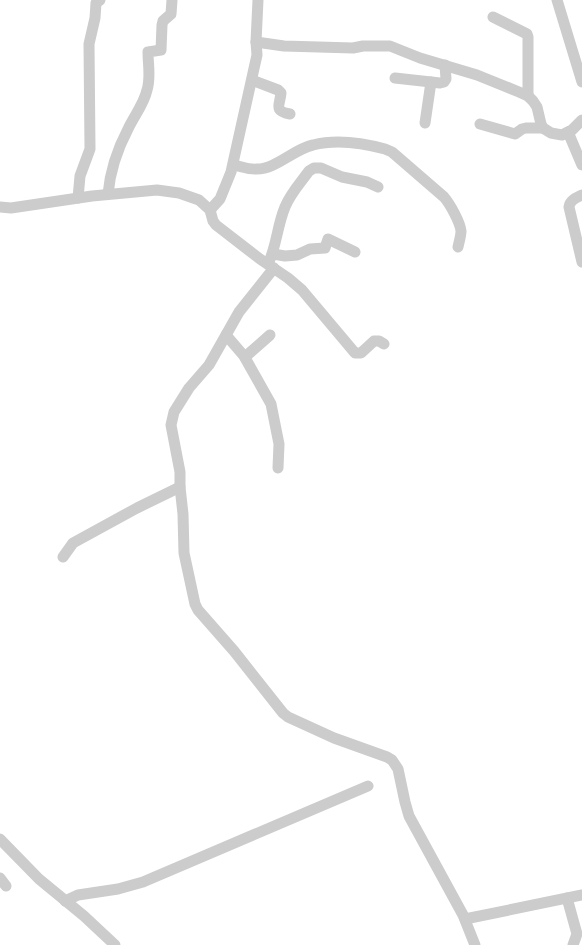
<svg xmlns="http://www.w3.org/2000/svg" width="582" height="945" viewBox="0 0 582 945" font-family="'Alegreya Sans',sans-serif">
<style>
.lines{fill:none;stroke-linecap:round;stroke-linejoin:round}
.minor{stroke:#ccc;stroke-width:11}
</style>
<rect width="100%" height="100%" fill="#fff"/>
<g class="lines">
<g class="minor">
<path d="M557 0 582 82"/>
<path d="M493 17 527 34 528 37V96"/>
<path d="M256 42 284 46 353 48 363 46H390L420 58 477 75 519 92 528 96 533 101 537 107 541 124 543 128 551 133 562 135 572 130 582 120"/>
<path d="M395 78 440 83 444 82 446 79 445 65"/>
<path d="M252 80 278 90 281 93C280 105 273 111 290 114"/>
<path d="M425 123 431 82"/>
<path d="M480 124 515 134 522 129 526 128H543"/>
<path d="M568 132 582 165"/>
<path d="M233 165C240 166 249 170 257 169 276 169 294 149 313 145 336 139 363 143 385 149L392 152 444 197C450 204 460 222 461 231 461 236 459 242 458 247"/>
<path d="M108 194C110 172 118 148 128 129 134 116 144 104 147 90 151 78 148 65 148 52L161 50 162 25 163 21 171 14 172 0"/>
<path d="M582 195C576 198 570 200 569 207L582 262"/>
<path d="M78 198 80 176 90 149 89 44 95 18 96 3 100 0"/>
<path d="M0 207 11 208 92 196 157 190 179 193 199 200 210 210 213 221 216 225 260 259 288 278 302 290 355 353H361L374 341H379L384 344"/>
<path d="M210 210 220 199 231 172 257 55 256 42 258 0"/>
<path d="M273 254 285 256 297 255 310 249 325 248 328 239 355 252"/>
<path d="M268 264C277 245 277 226 285 207 290 194 301 182 309 171L314 168H321L342 177 367 182 378 187"/>
<path d="M274 268 239 312 209 365 189 388 174 412 171 425 180 472V487L183 514 184 553 195 604 198 610 234 651 283 713 288 717 334 738 387 757 392 760 398 769 405 802 409 816 463 915 475 945"/>
<path d="M226 335 244 356 271 404 279 444 278 468"/>
<path d="M245 357 270 335"/>
<path d="M63 557 73 543 137 508 180 487"/>
<path d="M0 839 39 879 84 916 115 945"/>
<path d="M0 878 6 886"/>
<path d="M567 898 577 934 573 945"/>
<path d="M65 901 78 895 118 889 143 882 368 786"/>
<path d="M465 919 582 895"/>
</g>
</g>
</svg>
